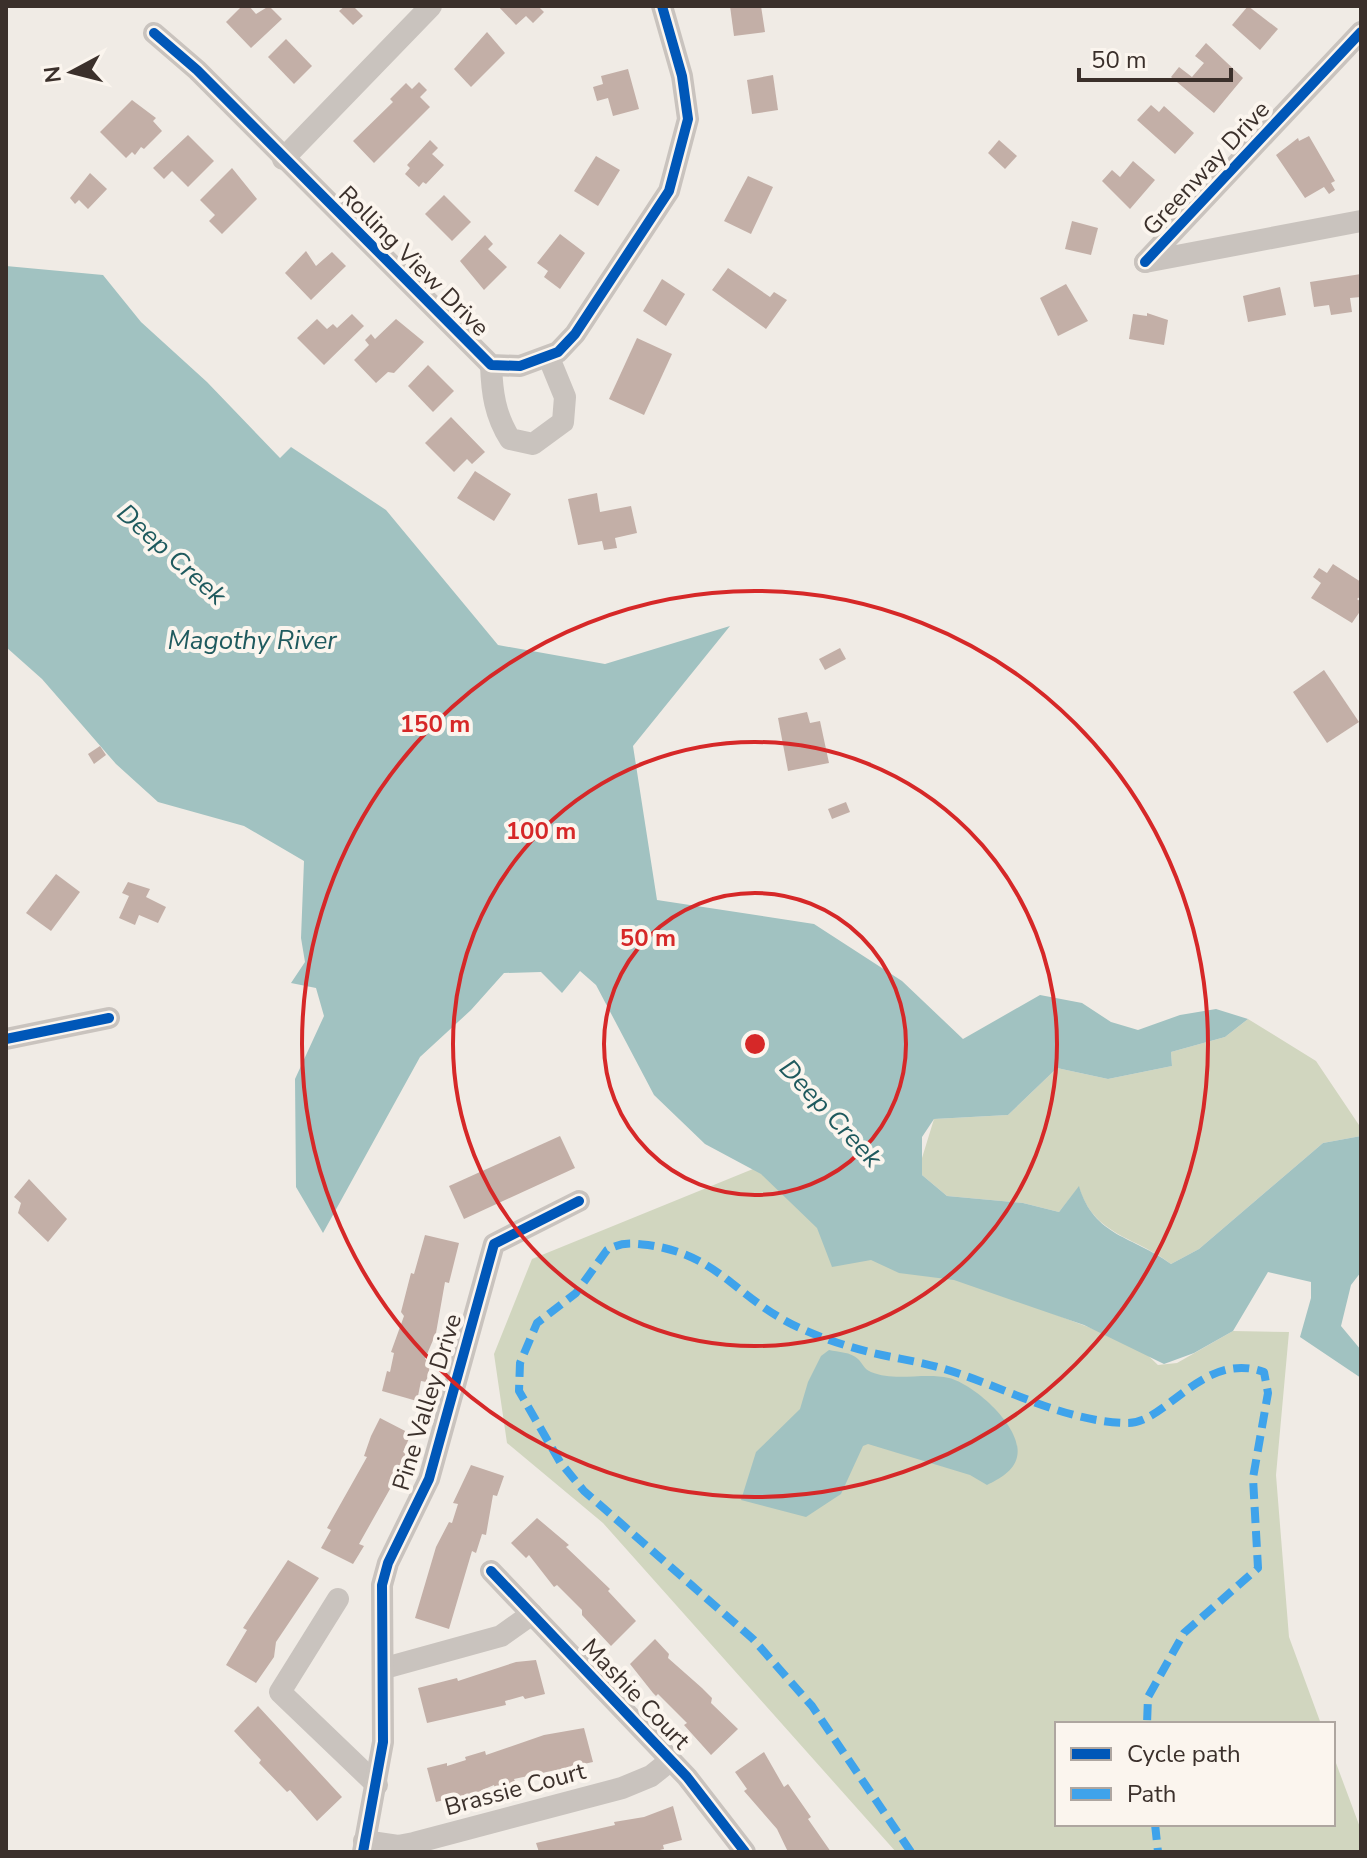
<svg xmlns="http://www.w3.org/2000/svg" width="1367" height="1858" viewBox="0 0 1367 1858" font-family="'Nunito Sans',sans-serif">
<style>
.green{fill:#d1d6bf}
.water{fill:#a1c2c1}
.building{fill:#c3afa7}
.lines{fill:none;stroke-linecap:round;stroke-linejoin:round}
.street{stroke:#c9c3be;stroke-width:22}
.quiet{stroke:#3fa3eb;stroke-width:8;stroke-dasharray:16 8;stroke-linecap:butt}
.cycleway-casing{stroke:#fbf5ee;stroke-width:15}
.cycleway{stroke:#0057b8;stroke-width:10}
.ring{fill:none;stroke:#d62828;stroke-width:4}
.labels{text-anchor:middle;stroke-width:8;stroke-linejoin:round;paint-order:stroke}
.street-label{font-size:24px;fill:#3b302b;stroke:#fbf5ee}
.water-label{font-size:26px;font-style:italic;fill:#1f5a5e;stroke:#fbf5ee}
.centre{fill:#d62828;stroke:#fbf5ee;stroke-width:4}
.ring-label{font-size:24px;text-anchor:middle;font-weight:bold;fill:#d62828;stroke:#fbf5ee;stroke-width:8;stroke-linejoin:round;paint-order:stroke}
</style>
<rect width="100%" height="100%" fill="#f0ebe5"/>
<g class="green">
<path d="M1248 1019 1316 1061 1361 1128V1136L1323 1143 1199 1249 1171 1264C1135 1236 1094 1236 1079 1187L1059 1212 1023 1203 947 1196 922 1175V1158L934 1119 1008 1115 1057 1068 1108 1079 1172 1066 1171 1052 1225 1037Z"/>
<path d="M770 1162 975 1284 1138 1346 1158 1365 1177 1363 1233 1331 1289 1332 1276 1475 1289 1637 1321 1724H1057V1824H1333V1755L1361 1830V1852H896L603 1523 507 1443 494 1354 532 1259Z"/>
</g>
<g class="water">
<path d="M6 266 103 275 141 322 207 382 280 458 291 447 386 510 498 645 605 664 730 626 633 746 657 900 814 924 902 981 963 1039 1040 995 1082 1003 1111 1022 1138 1030 1180 1015 1216 1009 1248 1019 1225 1037 1171 1052 1172 1066 1108 1079 1057 1068 1008 1115 934 1119 922 1137V1175L947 1196 1023 1203 1059 1212 1079 1186C1094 1237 1133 1236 1171 1264L1199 1249 1323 1143 1361 1136V1272L1351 1285 1341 1326 1361 1350V1378L1300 1337 1311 1298V1282L1268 1272 1233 1331 1194 1353 1164 1364 1084 1325 954 1280 899 1273 871 1260 832 1267 817 1228 761 1174 705 1144 654 1095 596 985 580 971 562 993 541 972 504 973 471 1010 420 1057 323 1233 296 1187 295 1079 324 1016 316 988 291 983 305 962 301 938 304 861 244 826 158 802 116 764 42 679 6 647Z"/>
<path d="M829 1350C838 1352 851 1352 858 1359 863 1364 864 1369 871 1372 895 1382 924 1372 949 1378 974 1384 1024 1428 1017 1457 1014 1471 999 1479 987 1485L970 1475 868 1444 863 1446 841 1494 806 1517 741 1500 756 1452 800 1409 808 1382 821 1356Z"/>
</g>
<g class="building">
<path d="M242 6H249L256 14 269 6 282 19 251 48 226 22Z"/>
<path d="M345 6H353L363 16 353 25 339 11Z"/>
<path d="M498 6H538L544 12 533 23 526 16 516 25Z"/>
<path d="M730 6H761L765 32 734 36Z"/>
<path d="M1248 6 1278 29 1260 50 1232 25Z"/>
<path d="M487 32 505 53 471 87 454 69Z"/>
<path d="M286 39 312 66 294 84 268 57Z"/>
<path d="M1206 43 1243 78 1214 113 1171 77 1179 67 1192 77 1204 63 1195 56Z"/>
<path d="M628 69 639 109 613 116 608 98 597 101 593 87 603 84 601 76Z"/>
<path d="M773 75 778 110 752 114 747 80Z"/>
<path d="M419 82 427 90 420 97 430 107 374 163 353 141 393 102 390 99 406 83 412 89Z"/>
<path d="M132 100 156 118 153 121 162 131 144 149 141 147 135 155 132 152 126 158 100 132Z"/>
<path d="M1151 105 1159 112 1164 106 1194 133 1175 154 1137 120Z"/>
<path d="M188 135 214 161 188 187 172 171 164 179 153 168Z"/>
<path d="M1309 136 1335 181 1331 183 1335 190 1329 194 1324 187 1305 198 1276 155 1298 138 1299 141Z"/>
<path d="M430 140 438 148 432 154 444 165 426 184 423 182 419 187 405 174 410 168 407 165Z"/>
<path d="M999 140 1017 156 1005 169 988 153Z"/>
<path d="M596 156 620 170 598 206 574 191Z"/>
<path d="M1133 161 1155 180 1130 209 1102 181 1112 170 1120 177Z"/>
<path d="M232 168 257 199 222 234 209 221 215 215 200 200Z"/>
<path d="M90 173 107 189 88 209 79 200 75 204 70 198Z"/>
<path d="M748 176 773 187 751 234 724 221Z"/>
<path d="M444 195 471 222 452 241 425 214Z"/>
<path d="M1072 221 1098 228 1091 255 1065 249Z"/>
<path d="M560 234 585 253 560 289 544 277 548 271 537 263Z"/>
<path d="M485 235 493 244 488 249 507 267 484 290 460 261Z"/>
<path d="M306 251 316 266 332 252 346 266 311 300 285 273Z"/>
<path d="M728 268 770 297 774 292 787 300 766 329 712 290Z"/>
<path d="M1361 274V297L1350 298 1352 312 1331 315 1329 305 1314 307 1310 282Z"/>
<path d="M662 279 685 294 666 326 643 311Z"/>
<path d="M1066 284 1088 321 1058 336 1040 298Z"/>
<path d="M1280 287 1286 315 1248 322 1243 296Z"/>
<path d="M1147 313 1168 320 1164 345 1129 339 1133 314 1147 316Z"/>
<path d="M352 314 364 326 324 365 297 338 317 319 327 329 333 324 337 328Z"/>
<path d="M396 319 424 342 394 373 388 372 376 383 354 360 369 345 365 340 371 334 375 339Z"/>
<path d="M637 338 672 354 644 415 609 399Z"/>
<path d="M428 365 454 391 433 412 408 386Z"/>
<path d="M451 417 485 452 472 464 467 459 454 472 425 443Z"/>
<path d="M475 471 511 494 494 521 457 498Z"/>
<path d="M597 493 600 512 631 506 637 533 615 538 617 548 604 550 602 541 578 545 568 499Z"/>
<path d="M1333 564 1361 582V596L1357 599 1361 602V610L1352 623 1311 598 1321 583 1313 577 1319 568 1327 573Z"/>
<path d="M840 648 846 659 825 670 819 659Z"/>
<path d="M1324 670 1359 722 1327 743 1293 692Z"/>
<path d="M807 712 810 723 820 721 829 763 788 771 778 718Z"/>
<path d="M100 746 106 755 94 764 88 754Z"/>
<path d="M846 802 850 812 832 819 828 809Z"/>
<path d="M56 874 80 892 51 931 26 913Z"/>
<path d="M128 882 150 889 146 897 166 907 158 923 139 915 135 925 119 918 129 896 122 893Z"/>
<path d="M560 1136 575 1168 464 1219 449 1186Z"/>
<path d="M29 1179 67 1219 48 1242 18 1213 21 1203 14 1197Z"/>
<path d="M425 1235 459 1243 449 1283 445 1282 436 1333 425 1359 430 1362 429 1371 426 1382 421 1381 417 1401 382 1391 387 1371 390 1372 394 1353 391 1352 404 1316 401 1312 411 1273 414 1274Z"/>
<path d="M380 1418 411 1434 403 1452 406 1454 396 1472 399 1473 359 1544 364 1546 353 1564 321 1548 331 1530 327 1528 367 1457 364 1456 371 1436Z"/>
<path d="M471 1465 504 1476 497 1496 493 1495 486 1535 482 1534 476 1553 472 1551 449 1629 415 1618 436 1547 449 1522 452 1523 458 1504 453 1503Z"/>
<path d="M537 1518 569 1545 566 1547 610 1589 608 1591 636 1621 611 1646 582 1615V1610L557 1585 554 1587 529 1555 526 1558 511 1543Z"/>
<path d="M288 1560 319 1578 276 1642 274 1657 256 1683 226 1665 247 1630 243 1628Z"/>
<path d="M655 1639 669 1654 668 1658 702 1688 712 1698 711 1703 738 1729 711 1755 684 1725 687 1723 658 1694 656 1696 653 1693 630 1664Z"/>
<path d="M536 1660 545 1694 525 1699 523 1696 505 1701 506 1705 427 1723 418 1688 457 1678 458 1681 516 1662Z"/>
<path d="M258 1706 342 1797 317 1821 290 1790 287 1792 259 1763 261 1760 234 1731Z"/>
<path d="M584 1728 593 1762 514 1779 516 1784 495 1789 494 1785 457 1801 456 1797 436 1802 427 1768 447 1763V1766L466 1760 465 1757 485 1751 486 1755 544 1735Z"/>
<path d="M764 1752 784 1787 788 1784 811 1817 808 1819 831 1852H788L777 1829 744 1791 747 1789 735 1772Z"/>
<path d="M673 1806 682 1840 663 1845 664 1849 652 1852H539L536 1843 615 1825 614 1822 644 1817Z"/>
</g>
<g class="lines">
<g class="street">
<path d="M154 33 197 70 491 365 520 366 558 352 575 334 669 191 688 119 682 76 662 6"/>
<path d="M283 159 431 6"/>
<path d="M1145 262 1361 32"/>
<path d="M1145 262 1361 221"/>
<path d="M491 365C492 393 495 415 510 439L533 444 563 422 565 397 549 358"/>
<path d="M6 1039 109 1018"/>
<path d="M491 1571 687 1777 745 1852"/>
<path d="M338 1599 280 1692 377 1785"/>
<path d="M385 1668 501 1636 532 1614"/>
<path d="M364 1841 398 1846 414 1843 622 1788 651 1776 671 1760"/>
<path d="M363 1852 383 1742 382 1585 388 1563 429 1479 494 1244 579 1201"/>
</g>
<g class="quiet">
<path d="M1155 1824 1158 1852"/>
<path d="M911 1852 812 1706 753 1639 584 1491 560 1462 519 1391 520 1363 537 1323 576 1293 607 1250C621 1242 632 1243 648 1245 714 1254 732 1291 784 1320 809 1334 842 1345 869 1352 893 1358 917 1361 941 1368 1001 1385 1063 1422 1127 1423 1166 1424 1203 1350 1264 1372L1268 1393 1253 1478 1258 1568 1184 1633 1148 1697 1147 1724"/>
</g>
<g class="cycleway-casing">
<g id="cycleway">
<path d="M154 33 197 70 491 365 520 366 558 352 575 334 669 191 688 119 682 76 662 6"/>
<path d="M1145 262 1361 32"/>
<path d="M6 1039 109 1018"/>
<path d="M491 1571 687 1777 745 1852"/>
<path d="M363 1852 383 1742 382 1585 388 1563 429 1479 494 1244 579 1201"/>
</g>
</g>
<use href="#cycleway" class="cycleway"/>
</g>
<g class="ring">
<circle cx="755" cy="1044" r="151"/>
<circle cx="755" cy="1044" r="302"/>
<circle cx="755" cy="1044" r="453"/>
</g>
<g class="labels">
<g class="street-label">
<text transform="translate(1206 168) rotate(-47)" y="8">Greenway Drive</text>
<text transform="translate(414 261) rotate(45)" y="8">Rolling View Drive</text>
<text transform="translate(427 1402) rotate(-73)" y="8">Pine Valley Drive</text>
<text transform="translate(636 1694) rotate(46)" y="8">Mashie Court</text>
<text transform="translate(515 1789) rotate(-15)" y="8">Brassie Court</text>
</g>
<g class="water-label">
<text transform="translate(172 554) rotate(42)" y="9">Deep Creek</text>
<text x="252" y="649">Magothy River</text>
<text transform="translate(831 1113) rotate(47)" y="9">Deep Creek</text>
</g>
</g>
<circle cx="755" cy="1044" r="12" class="centre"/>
<g class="ring-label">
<text x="435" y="732">150 m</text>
<text x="541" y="839">100 m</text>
<text x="648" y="946">50 m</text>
</g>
<rect width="1367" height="1858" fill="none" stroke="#3b302b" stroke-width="16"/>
<rect x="1055" y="1722" width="280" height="104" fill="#fbf5ee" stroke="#aea6a0" stroke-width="2"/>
<rect x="1071" y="1748" width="40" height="12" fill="#0057b8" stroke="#aea6a0" stroke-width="2"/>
<text x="1127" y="1762" font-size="24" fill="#3b302b">Cycle path</text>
<rect x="1071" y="1788" width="40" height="12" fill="#3fa3eb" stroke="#aea6a0" stroke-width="2"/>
<text x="1127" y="1802" font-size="24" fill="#3b302b">Path</text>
<g transform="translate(72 72) rotate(263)" stroke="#fbf5ee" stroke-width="6" paint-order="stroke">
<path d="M0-6L14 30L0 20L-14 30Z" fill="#3b302b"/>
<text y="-12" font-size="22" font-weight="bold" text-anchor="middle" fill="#3b302b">N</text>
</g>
<path d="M1079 68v12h152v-12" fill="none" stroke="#3b302b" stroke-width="4"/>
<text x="1091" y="68" font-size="24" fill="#3b302b" stroke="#fbf5ee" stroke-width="6" paint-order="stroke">50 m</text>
</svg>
